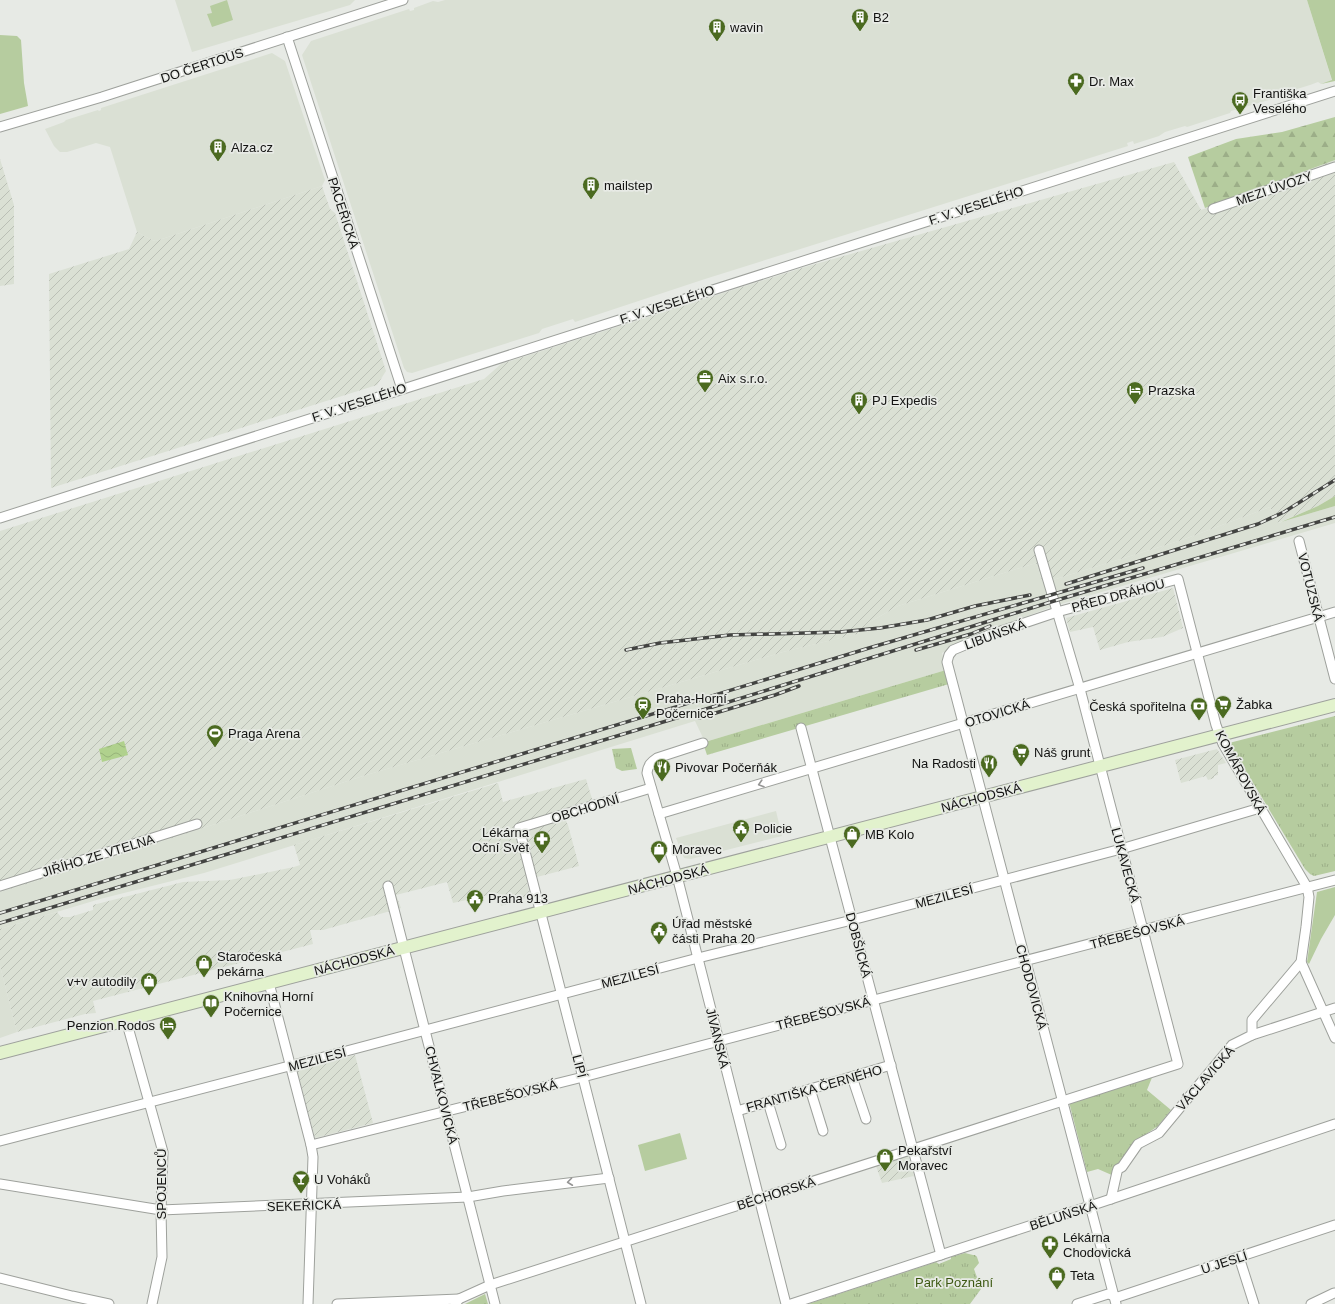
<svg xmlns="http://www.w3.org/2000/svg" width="1335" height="1304" viewBox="0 0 1335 1304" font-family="Helvetica,sans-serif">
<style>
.built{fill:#dae0d4}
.industrial{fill:url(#industrial-furrows)}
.grass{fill:#b6cc9f}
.forest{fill:url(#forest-firs)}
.park{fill:url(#park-tufts)}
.water{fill:url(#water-waves)}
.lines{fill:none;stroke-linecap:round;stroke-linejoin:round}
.street-casing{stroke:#9ea19c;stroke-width:11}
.secondary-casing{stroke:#9ea19c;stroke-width:14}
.street{stroke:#fff;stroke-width:9}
.secondary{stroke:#e2f2cd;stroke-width:12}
.rail-casing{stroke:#434442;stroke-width:3.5}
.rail{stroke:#e7eae5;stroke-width:2;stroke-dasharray:6;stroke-linecap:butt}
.oneway{stroke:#959594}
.labels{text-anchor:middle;stroke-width:3.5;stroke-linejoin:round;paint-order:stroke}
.poi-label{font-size:13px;fill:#131312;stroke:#e7eae5;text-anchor:start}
.street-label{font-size:13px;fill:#131312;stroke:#e7eae5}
.park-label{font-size:13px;fill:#3d5912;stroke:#e7eae5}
</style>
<defs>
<pattern id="industrial-furrows" width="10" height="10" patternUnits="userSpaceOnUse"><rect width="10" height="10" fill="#dae0d4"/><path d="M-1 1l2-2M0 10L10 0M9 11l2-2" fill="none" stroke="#babfb5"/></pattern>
<pattern id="forest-firs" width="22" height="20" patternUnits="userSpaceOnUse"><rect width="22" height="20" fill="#b6cc9f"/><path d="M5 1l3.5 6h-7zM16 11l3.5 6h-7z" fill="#9cae88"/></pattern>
<pattern id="park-tufts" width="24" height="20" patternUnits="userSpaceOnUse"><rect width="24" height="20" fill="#b6cc9f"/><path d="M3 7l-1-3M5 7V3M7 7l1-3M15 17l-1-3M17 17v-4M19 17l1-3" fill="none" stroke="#9cae88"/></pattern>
<pattern id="water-waves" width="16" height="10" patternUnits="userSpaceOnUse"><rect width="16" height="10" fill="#b0d18d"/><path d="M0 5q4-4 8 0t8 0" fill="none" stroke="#96b379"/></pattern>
</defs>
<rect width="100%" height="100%" fill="#e7eae5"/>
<g class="built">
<path d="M175 0H355L350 5 192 52Z"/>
<path d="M445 0H1307L1332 81 1321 84 1318 82 1310 85 1297 89V92L1272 100H1269L1231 111 1230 113 1187 127 1185 126 1165 132 1159 136 1134 144 1133 141 1127 143 1128 146 705 279 575 322 573 319 542 329 539 333 412 373 407 372 404 368 302 55 311 41 409 9 410 11 414 10V8L433 1 438 2Z"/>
<path d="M272 53 285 61 325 180 322 186 156 241 152 240 137 232 110 147 96 143 67 152H60L54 146 45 129 64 122 66 120 98 110 99 111 101 110V108Z"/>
<path d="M1335 506V523L1051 607 981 634 942 653 946 670 705 742 695 721 204 873 100 899 0 929V892L89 865 363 776 783 652 868 631V623L898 606 1036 563 1043 583 1182 540 1270 507 1278 523Z"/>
<path d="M776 811 782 836 691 859 684 858 676 838Z"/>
<path d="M0 966 17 1032 0 1038Z"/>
</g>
<g class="industrial">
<path d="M0 159 14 205V284L0 286Z"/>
<path d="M1335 160V496L1318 506 1278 523 1270 507 1182 540 1043 583 1036 563 898 606 868 623 869 631 783 652 363 776 89 865 0 892V531L484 379 501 364 805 267 1174 162 1201 210Z"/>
<path d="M322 186 330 209 335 213 386 371 377 385 51 488 49 274 129 249 137 232 152 240 156 241Z"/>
<path d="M1173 588 1183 628 1162 637 1128 642 1100 650 1093 627 1070 632 1066 618Z"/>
<path d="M1217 749 1226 763 1218 765V775L1214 776V778L1208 780 1206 776 1181 783 1175 760Z"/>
<path d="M586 779 593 802 562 812 568 825 579 866 537 877 527 882 530 897 501 906 498 893 453 903 447 882 396 895 401 908 323 930H310L313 944 93 1001 96 1013 85 1014 17 1032 0 966V929L57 912 61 917H70L93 910V905L183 882 230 880 294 867 300 865 294 845 498 783 503 802Z"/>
<path d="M355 1055 373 1123 315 1138 297 1070Z"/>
<path d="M908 1155 914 1176 882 1183 876 1166Z"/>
</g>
<g class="grass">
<path d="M227 0 233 20 212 27 207 14 212 13 210 6Z"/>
<path d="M1307 0H1335V81L1321 84 1332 80Z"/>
<path d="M0 35 17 36 21 40 24 83 28 106 0 114Z"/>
<path d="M1335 496V506L1281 522 1318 506Z"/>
<path d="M1335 887V915L1321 939 1309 964 1307 962 1317 892Z"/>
<path d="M680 1133 687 1159 645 1171 638 1145Z"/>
</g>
<path class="forest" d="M1335 117V160L1205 208 1188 157 1236 139 1282 132Z"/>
<g class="park">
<path d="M946 670 949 684 707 755 703 743 705 742Z"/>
<path d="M1335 716V871L1314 876 1310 874 1305 869 1229 743Z"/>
<path d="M631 748 637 769 622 771 616 768 612 749Z"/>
<path d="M1153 1075 1147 1090 1171 1110 1158 1126 1139 1139 1128 1151 1114 1176 1098 1169 1087 1172 1069 1102Z"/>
<path d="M965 1253 973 1255H975L977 1257 979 1263 974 1269 981 1289 970 1304H808L936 1262 939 1264 951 1259V1257Z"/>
<path d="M485 1294 488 1304H465Z"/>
</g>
<path class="water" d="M124 741 128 755 102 762 99 749Z"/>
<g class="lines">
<g class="street-casing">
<g id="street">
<path d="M287 37 402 389"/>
<path d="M0 127 102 97 403 0"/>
<path d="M1213 209 1335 167"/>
<path d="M0 518 1335 91"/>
<path d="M1299 541 1335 679"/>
<path d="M801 728 941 1255"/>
<path d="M703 743 657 758C651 762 648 765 647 773L677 876 786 1304"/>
<path d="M659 814 1335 612"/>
<path d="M0 886 197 824"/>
<path d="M388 886 495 1304"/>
<path d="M1301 962 1335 1038"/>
<path d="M269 983 311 1145 313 1157 308 1304"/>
<path d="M126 1020 163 1152 161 1210 162 1257 152 1304"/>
<path d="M1252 1035 1335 1008"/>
<path d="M852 1077 866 1119"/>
<path d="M810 1089 823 1131"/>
<path d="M768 1102 781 1145"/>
<path d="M737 1111 891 1065"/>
<path d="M0 1141 320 1058 698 958 852 920 1121 849 1260 808"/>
<path d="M311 1145 583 1077 874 1000 1335 880"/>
<path d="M0 1184 161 1210 468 1197 503 1191 609 1178"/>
<path d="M1111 1199 1117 1172 1118 1169 1122 1167 1138 1144 1159 1133 1232 1045 1252 1035V1020L1301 962 1306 927 1309 897 1307 887 1223 744 1216 725 1178 579 1057 612 989 635 953 650 949 655 947 662 1116 1304"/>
<path d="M1239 1257 1254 1304"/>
<path d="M0 1278 72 1296 109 1304"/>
<path d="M337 1304 459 1299"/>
<path d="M455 1304 459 1299 490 1285 1178 1064 1080 689 1039 550"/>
<path d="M641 1304 519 828 651 788"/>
<path d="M791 1304 1090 1206 1335 1124"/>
<path d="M1077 1304 1108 1294 1118 1297 1335 1225"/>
<path d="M1311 1304 1334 1293"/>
</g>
</g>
<g class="secondary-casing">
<path id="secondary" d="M0 1053 1335 705"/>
</g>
<use href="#street" class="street"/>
<use href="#secondary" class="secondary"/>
<g class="rail-casing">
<g id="rail">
<path d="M1066 584 1258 524 1284 512 1335 480"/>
<path d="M626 650 660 643 730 635 840 632 880 628 927 620 975 606 1030 595"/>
<path d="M916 650 971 634 990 626"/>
<path d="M699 718 775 695 799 686"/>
<path d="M0 913 869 648 1143 568"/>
<path d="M0 923 706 709 1054 601 1335 517"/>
</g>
</g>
<use href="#rail" class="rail"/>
</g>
<defs><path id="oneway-chevron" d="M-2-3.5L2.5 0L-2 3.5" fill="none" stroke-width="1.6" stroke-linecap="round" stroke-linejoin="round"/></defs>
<g class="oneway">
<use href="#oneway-chevron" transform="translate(761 784) rotate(163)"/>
<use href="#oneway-chevron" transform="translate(570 1182) rotate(173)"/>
</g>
<defs>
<g id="building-pin" transform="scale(0.9)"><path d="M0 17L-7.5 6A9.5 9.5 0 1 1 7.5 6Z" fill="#4b6a20" stroke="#e7eae5"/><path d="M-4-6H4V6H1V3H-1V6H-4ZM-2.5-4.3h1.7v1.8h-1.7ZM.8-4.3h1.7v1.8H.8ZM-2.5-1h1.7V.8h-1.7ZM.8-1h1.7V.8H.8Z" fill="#fff"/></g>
<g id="pharmacy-pin" transform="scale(0.9)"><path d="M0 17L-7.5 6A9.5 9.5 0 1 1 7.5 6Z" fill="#4b6a20" stroke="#e7eae5"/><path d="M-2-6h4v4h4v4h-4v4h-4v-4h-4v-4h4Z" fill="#fff"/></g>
<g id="bus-pin" transform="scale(0.9)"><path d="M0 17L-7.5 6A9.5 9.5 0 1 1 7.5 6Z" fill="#4b6a20" stroke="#e7eae5"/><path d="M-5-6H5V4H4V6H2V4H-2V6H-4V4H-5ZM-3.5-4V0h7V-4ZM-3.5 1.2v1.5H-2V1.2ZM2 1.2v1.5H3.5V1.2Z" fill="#fff"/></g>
<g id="office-pin" transform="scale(0.9)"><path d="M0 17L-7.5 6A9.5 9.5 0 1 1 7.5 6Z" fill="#4b6a20" stroke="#e7eae5"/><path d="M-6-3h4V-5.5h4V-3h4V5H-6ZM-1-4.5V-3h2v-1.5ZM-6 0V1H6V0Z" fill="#fff"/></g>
<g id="hotel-pin" transform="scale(0.9)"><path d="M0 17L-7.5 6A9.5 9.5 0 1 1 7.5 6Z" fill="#4b6a20" stroke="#e7eae5"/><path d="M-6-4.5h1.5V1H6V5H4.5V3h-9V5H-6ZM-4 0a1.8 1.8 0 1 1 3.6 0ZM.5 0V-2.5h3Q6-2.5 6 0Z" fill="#fff"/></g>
<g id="supermarket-pin" transform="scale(0.9)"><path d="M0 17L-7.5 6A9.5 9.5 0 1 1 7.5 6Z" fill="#4b6a20" stroke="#e7eae5"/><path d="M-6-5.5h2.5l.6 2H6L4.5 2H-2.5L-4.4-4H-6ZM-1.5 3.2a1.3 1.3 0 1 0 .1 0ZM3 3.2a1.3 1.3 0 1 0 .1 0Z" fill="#fff"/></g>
<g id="station-pin" transform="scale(0.9)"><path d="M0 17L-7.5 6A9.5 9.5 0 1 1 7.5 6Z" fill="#4b6a20" stroke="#e7eae5"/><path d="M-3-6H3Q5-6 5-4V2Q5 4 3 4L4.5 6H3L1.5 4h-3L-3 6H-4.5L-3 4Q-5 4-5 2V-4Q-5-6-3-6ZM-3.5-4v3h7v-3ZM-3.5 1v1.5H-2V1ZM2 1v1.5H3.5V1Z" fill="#fff"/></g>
<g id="bank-pin" transform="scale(0.9)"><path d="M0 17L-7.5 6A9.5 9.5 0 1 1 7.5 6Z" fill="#4b6a20" stroke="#e7eae5"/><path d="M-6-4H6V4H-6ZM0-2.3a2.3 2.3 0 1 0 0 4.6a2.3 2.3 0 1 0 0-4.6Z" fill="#fff"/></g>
<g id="stadium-pin" transform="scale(0.9)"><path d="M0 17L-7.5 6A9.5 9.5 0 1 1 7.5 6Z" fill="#4b6a20" stroke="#e7eae5"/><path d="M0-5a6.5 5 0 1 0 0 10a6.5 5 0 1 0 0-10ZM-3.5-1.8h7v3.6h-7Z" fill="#fff"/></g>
<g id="restaurant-pin" transform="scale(0.9)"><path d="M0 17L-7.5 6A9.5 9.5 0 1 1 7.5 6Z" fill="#4b6a20" stroke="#e7eae5"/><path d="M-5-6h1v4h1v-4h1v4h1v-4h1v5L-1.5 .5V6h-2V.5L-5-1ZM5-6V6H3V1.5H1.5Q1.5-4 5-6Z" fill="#fff"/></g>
<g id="civic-pin" transform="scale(0.9)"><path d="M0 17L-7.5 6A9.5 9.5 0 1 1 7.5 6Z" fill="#4b6a20" stroke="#e7eae5"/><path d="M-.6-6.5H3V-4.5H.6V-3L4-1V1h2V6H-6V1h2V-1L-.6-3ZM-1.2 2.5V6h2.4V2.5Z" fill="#fff"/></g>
<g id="shop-pin" transform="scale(0.9)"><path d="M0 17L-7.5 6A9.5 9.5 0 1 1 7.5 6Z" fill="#4b6a20" stroke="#e7eae5"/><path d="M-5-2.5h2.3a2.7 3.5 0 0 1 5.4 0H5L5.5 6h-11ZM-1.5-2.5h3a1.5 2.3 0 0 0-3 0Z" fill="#fff"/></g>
<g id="library-pin" transform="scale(0.9)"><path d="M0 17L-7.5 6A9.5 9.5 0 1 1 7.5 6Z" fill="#4b6a20" stroke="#e7eae5"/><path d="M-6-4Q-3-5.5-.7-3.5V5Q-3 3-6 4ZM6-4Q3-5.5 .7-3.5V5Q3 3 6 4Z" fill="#fff"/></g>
<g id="bar-pin" transform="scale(0.9)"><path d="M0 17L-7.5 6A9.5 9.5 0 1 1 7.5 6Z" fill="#4b6a20" stroke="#e7eae5"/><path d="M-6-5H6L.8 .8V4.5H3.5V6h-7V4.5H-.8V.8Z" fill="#fff"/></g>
</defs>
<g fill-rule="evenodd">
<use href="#building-pin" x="860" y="17"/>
<use href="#building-pin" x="717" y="27"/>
<use href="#pharmacy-pin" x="1076" y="81"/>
<use href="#bus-pin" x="1240" y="100"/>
<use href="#building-pin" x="218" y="147"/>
<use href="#building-pin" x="591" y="185"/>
<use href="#office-pin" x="705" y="378"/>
<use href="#hotel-pin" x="1135" y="390"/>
<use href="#building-pin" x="859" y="400"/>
<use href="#supermarket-pin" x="1223" y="704"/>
<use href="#station-pin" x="643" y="705"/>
<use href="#bank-pin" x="1199" y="706"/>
<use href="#stadium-pin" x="215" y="733"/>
<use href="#supermarket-pin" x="1021" y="752"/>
<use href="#restaurant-pin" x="989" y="763"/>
<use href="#restaurant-pin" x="662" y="767"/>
<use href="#civic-pin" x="741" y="828"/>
<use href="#shop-pin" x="852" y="834"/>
<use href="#pharmacy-pin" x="542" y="839"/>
<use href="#shop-pin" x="659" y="849"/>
<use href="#civic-pin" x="475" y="898"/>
<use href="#civic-pin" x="659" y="930"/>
<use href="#shop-pin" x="204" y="963"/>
<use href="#shop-pin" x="149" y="981"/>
<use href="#library-pin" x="211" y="1003"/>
<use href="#hotel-pin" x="168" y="1025"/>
<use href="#shop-pin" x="885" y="1157"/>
<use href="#bar-pin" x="301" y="1179"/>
<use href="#pharmacy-pin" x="1050" y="1244"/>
<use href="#shop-pin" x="1057" y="1275"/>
</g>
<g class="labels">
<g class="poi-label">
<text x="873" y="22">B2</text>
<text x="730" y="32">wavin</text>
<text x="1089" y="86">Dr. Max</text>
<text x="1253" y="98">Františka<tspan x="1253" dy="15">Veselého</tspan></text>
<text x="231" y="152">Alza.cz</text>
<text x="604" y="190">mailstep</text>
<text x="718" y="383">Aix s.r.o.</text>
<text x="1148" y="395">Prazska</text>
<text x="872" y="405">PJ Expedis</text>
<text x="656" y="703">Praha-Horní<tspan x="656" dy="15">Počernice</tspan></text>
<text x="1236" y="709">Žabka</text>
<text x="1186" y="711" text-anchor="end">Česká spořitelna</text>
<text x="228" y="738">Praga Arena</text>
<text x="1034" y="757">Náš grunt</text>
<text x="976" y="768" text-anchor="end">Na Radosti</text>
<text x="675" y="772">Pivovar Počerňák</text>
<text x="754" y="833">Policie</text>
<text x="529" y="837" text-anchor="end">Lékárna<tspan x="529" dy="15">Oční Svět</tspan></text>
<text x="865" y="839">MB Kolo</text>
<text x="672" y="854">Moravec</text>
<text x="488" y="903">Praha 913</text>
<text x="672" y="928">Úřad městské<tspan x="672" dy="15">části Praha 20</tspan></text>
<text x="217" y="961">Staročeská<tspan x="217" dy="15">pekárna</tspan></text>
<text x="136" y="986" text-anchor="end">v+v autodily</text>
<text x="224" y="1001">Knihovna Horní<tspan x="224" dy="15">Počernice</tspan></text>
<text x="155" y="1030" text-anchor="end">Penzion Rodos</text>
<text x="898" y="1155">Pekařství<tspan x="898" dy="15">Moravec</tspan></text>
<text x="314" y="1184">U Voháků</text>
<text x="1063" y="1242">Lékárna<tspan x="1063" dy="15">Chodovická</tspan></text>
<text x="1070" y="1280">Teta</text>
</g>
<g class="street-label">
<text transform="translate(202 65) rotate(-18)" y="5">DO ČERTOUS</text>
<text transform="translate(1274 188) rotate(-19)" y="5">MEZI ÚVOZY</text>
<text transform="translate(976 205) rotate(-18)" y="5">F. V. VESELÉHO</text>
<text transform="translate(344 213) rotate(72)" y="5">PACEŘICKÁ</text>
<text transform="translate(667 304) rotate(-18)" y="5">F. V. VESELÉHO</text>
<text transform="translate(359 402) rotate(-18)" y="5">F. V. VESELÉHO</text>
<text transform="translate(1311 587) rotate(76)" y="5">VOTUZSKÁ</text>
<text transform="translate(1118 595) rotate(-15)" y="5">PŘED DRÁHOU</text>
<text transform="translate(995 634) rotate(-20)" y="5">LIBUŇSKÁ</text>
<text transform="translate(997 713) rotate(-17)" y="5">OTOVICKÁ</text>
<text transform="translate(1241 772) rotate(62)" y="5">KOMÁROVSKÁ</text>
<text transform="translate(981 797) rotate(-15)" y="5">NÁCHODSKÁ</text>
<text transform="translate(585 808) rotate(-17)" y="5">OBCHODNÍ</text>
<text transform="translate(98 855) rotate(-17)" y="5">JIŘÍHO ZE VTELNA</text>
<text transform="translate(1126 865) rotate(75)" y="5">LUKAVECKÁ</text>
<text transform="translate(668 879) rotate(-15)" y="5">NÁCHODSKÁ</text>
<text transform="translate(944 896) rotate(-15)" y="5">MEZILESÍ</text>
<text transform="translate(1137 932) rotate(-15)" y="5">TŘEBEŠOVSKÁ</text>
<text transform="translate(859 945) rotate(75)" y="5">DOBŠICKÁ</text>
<text transform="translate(354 960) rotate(-15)" y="5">NÁCHODSKÁ</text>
<text transform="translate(630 976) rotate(-15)" y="5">MEZILESÍ</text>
<text transform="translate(1032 987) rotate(75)" y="5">CHODOVICKÁ</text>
<text transform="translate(823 1013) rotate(-15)" y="5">TŘEBEŠOVSKÁ</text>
<text transform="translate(718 1038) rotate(76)" y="5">JÍVANSKÁ</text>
<text transform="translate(317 1059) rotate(-15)" y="5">MEZILESÍ</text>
<text transform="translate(580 1066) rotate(76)" y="5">LIPÍ</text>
<text transform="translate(1205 1078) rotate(-49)" y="5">VÁCLAVICKÁ</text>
<text transform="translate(814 1088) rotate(-16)" y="5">FRANTIŠKA ČERNÉHO</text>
<text transform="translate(442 1095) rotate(76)" y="5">CHVALKOVICKÁ</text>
<text transform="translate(510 1095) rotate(-14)" y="5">TŘEBEŠOVSKÁ</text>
<text transform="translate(161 1184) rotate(-90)" y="5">SPOJENCŮ</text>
<text transform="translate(776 1193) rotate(-18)" y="5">BĚCHORSKÁ</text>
<text transform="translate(304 1205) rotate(-2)" y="5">SEKEŘICKÁ</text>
<text transform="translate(1063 1215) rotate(-18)" y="5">BĚLUŇSKÁ</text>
<text transform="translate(1224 1262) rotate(-18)" y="5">U JESLÍ</text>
</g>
<g class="park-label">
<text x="954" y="1287">Park Poznání</text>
</g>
</g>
</svg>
